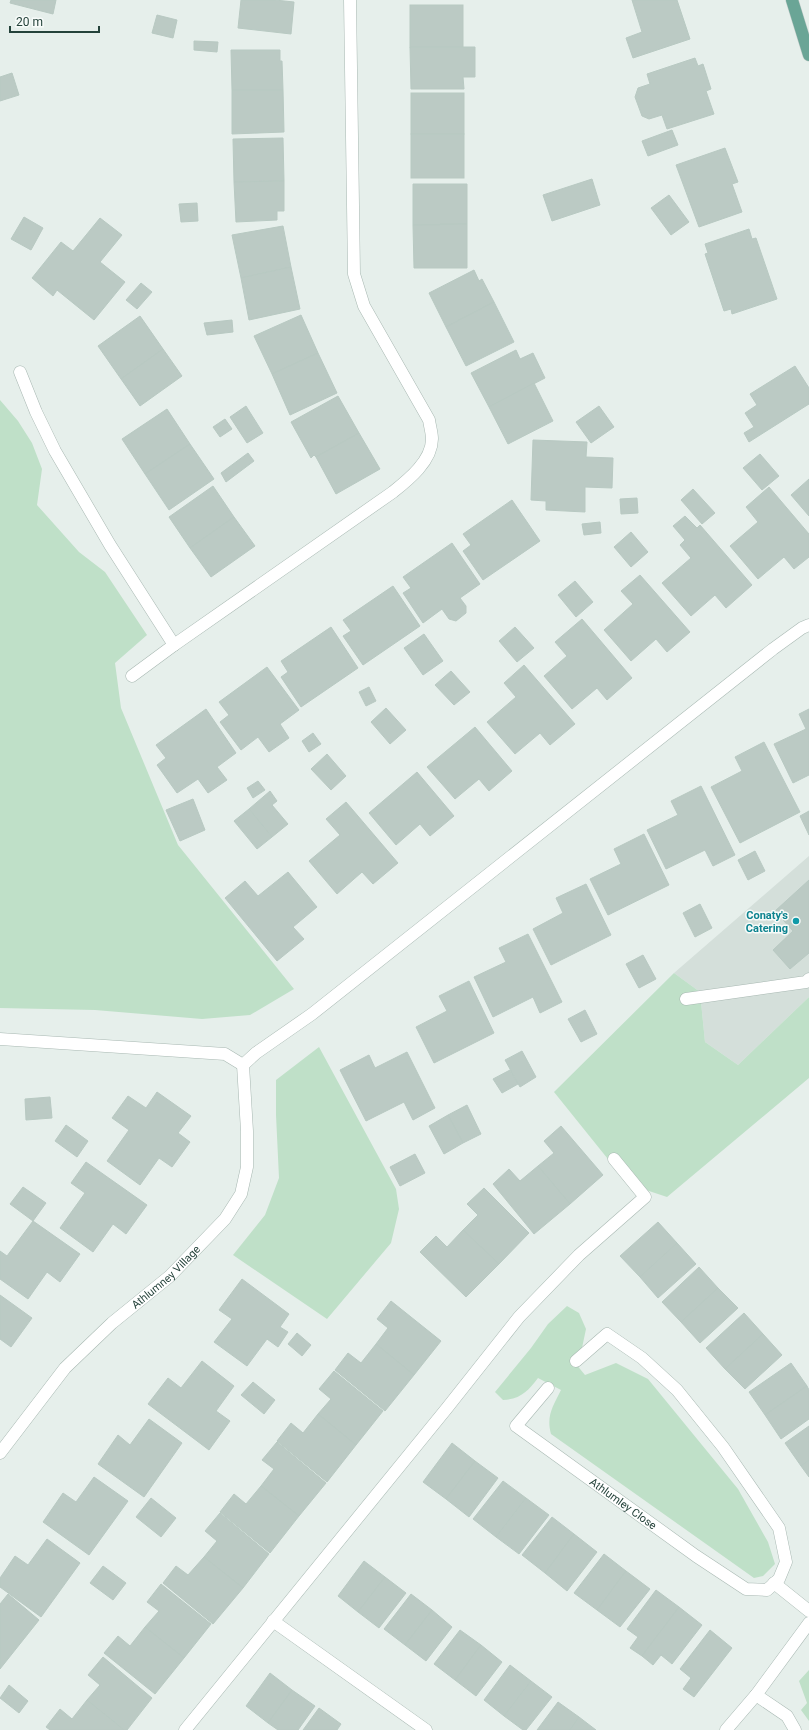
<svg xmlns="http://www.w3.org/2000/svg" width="809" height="1730" viewBox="0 0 809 1730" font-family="Roboto,sans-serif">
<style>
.built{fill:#d4dfda}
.green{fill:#bfe0c8}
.building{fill:#bbcac4;stroke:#b8c9c2}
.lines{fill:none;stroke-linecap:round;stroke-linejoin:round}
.minor-casing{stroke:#a8b8b2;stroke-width:13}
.major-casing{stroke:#c2cac8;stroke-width:13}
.minor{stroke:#fff;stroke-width:12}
.major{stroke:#6aa596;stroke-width:12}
.culture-dot{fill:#0f9aa8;stroke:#f7fbf9;stroke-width:1.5}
.labels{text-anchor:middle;stroke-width:3;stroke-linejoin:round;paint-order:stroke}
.culture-label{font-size:11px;font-weight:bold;fill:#0d838f;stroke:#f7fbf9;text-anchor:end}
.street-label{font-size:11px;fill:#24423a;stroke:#f7fbf9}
</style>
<rect width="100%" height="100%" fill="#e6efeb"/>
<path class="built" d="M809 856V997L738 1065 705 1042 700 992 674 973Z"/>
<g class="green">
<path d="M0 400 18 421 32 443 42 469 37 505 79 552 105 572 147 635 115 663 121 708 178 845 294 989 250 1015 202 1019 95 1010 0 1008Z"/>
<path d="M674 973 700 992 705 1042 738 1065 809 997V1078L667 1197 628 1184 554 1092Z"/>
<path d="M319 1047 396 1189 399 1209 391 1243 327 1319 233 1255 265 1215 279 1178 276 1115V1080Z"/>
<path d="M567 1306 579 1313 586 1329 582 1348 571 1358 585 1375 616 1363 648 1379 738 1489 768 1542 775 1564 763 1576 754 1578 551 1434C546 1416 553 1406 561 1390L538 1378C528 1391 521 1399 503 1400L495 1392 531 1348 548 1324Z"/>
<path d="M809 1670V1721L801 1710 807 1703 799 1681Z"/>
</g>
<g class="building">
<path d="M11 0H56L53 14 10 3Z"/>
<path d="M241 0H275L294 2 291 34 238 28Z"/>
<path d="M632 0H677L690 39 633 58 626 38 642 32Z"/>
<rect x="410" y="5" width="53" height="42"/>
<path d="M157 15 177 20 173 38 152 33Z"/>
<path d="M194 41 218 42 217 52 194 50Z"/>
<path d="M410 47H475V77H463L464 89H411Z"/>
<path d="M231 50H280V61H282L283 90H232Z"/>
<path d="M695 58 698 66 703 64 711 89 706 91 714 114 667 129 662 115 649 119 642 116 635 97 638 88 650 84 647 74Z"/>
<path d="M12 73 19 95 0 101V77Z"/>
<path d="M232 90H283L284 132 232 134Z"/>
<rect x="411" y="93" width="53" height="41"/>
<path d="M672 130 678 145 648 156 642 141Z"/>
<rect x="411" y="134" width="53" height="44"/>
<path d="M283 138 284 181 234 182 233 139Z"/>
<path d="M725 148 738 182 732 184 742 212 699 227 676 165Z"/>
<path d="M592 179 600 205 552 221 543 195Z"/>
<path d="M284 181V211H277V220L236 222 234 182Z"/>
<path d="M413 184H467V224L413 225Z"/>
<path d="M669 195 689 222 671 235 651 208Z"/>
<path d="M197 203 198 221 181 222 179 204Z"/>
<path d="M24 217 43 228 31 250 11 239Z"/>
<path d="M100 218 122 235 100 262 125 282 94 320 57 290 53 296 32 278 61 242 73 251Z"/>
<path d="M467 224V268H414L413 225Z"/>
<path d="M283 226 291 267 241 278 232 235Z"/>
<path d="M749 229 752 239 756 238 777 299 732 314 731 309 724 311 705 254 708 253 705 244Z"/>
<path d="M291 267 300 309 249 320 241 278Z"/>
<path d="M474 270 479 281 482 279 494 302 446 327 429 293Z"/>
<path d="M141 283 152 292 137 309 126 300Z"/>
<path d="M494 302 514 342 466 366 446 327Z"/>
<path d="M301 315 318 353 272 374 254 336Z"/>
<path d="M140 316 163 349 121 379 98 346Z"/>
<path d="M232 320 233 332 207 335 204 323Z"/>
<path d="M163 349 182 376 140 406 121 379Z"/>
<path d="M516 350 520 359 533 353 545 378 489 407 471 373Z"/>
<path d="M318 353 337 393 290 415 272 374Z"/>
<path d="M795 366 809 388V404L749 442 744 433 754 427 745 413 757 405 750 394Z"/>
<path d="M534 383 553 421 508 444 489 407Z"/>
<path d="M338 396 359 433 316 457 314 455 311 458 291 422Z"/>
<path d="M246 406 263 433 247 443 230 417Z"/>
<path d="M599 406 614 427 591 443 576 422Z"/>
<path d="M167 409 190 444 145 474 122 439Z"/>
<path d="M225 419 232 429 220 437 213 427Z"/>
<path d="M359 433 380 469 336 494 316 457Z"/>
<path d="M533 440 587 442 586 457 613 458 612 488 585 487V512L546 510V501L531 500Z"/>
<path d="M190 444 214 479 169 510 145 474Z"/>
<path d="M248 453 254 461 226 482 221 473Z"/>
<path d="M760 454 779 476 762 490 743 468Z"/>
<path d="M809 479V516L791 495Z"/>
<path d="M213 486 234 517 190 548 169 517Z"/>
<path d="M769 487 809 534V557L794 569 784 557 758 579 730 546 758 522 746 507Z"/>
<path d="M693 489 715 513 702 524 681 500Z"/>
<path d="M637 498 638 513 621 514 620 499Z"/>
<path d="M512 500 540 541 483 580 463 551 471 545 463 534Z"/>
<path d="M685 516 697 528 700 525 752 585 726 608 715 595 691 616 662 583 691 558 680 545 685 540 673 526Z"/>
<path d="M234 517 255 546 211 577 190 548Z"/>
<path d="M600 522 601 533 584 535 582 524Z"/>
<path d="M631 532 648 552 631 567 614 547Z"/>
<path d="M452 543 480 584 460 598 466 606V613L456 621 449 619 442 609 423 623 403 593 411 588 403 577Z"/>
<path d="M640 575 690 632 667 652 656 639 631 661 604 630 633 604 621 591Z"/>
<path d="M575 581 593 602 576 617 558 595Z"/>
<path d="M393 586 420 626 363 665 343 636 351 631 343 620Z"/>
<path d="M582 619 632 678 607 700 597 688 572 709 544 676 567 656 555 642Z"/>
<path d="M331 627 358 668 301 707 281 677 288 672 281 661Z"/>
<path d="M515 627 534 648 517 662 499 641Z"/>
<path d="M424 634 443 661 423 675 404 648Z"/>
<path d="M524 665 575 724 550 745 540 733 515 754 487 722 516 697 504 683Z"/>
<path d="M267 667 299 710 280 724 289 738 269 752 258 737 241 750 220 722 229 715 219 702Z"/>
<path d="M451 671 470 692 454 705 435 685Z"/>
<path d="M369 687 376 701 366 706 359 692Z"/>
<path d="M386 708 406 730 390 744 371 722Z"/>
<path d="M206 709 236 753 217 767 227 780 208 793 198 779 177 793 157 765 166 758 156 745Z"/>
<path d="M809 709V775L793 783 774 744 806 729 799 714Z"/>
<path d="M475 727 512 771 489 791 479 779 455 799 427 767Z"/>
<path d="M313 733 321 744 309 752 302 741Z"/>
<path d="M764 742 800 812 740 843 711 787 742 771 735 757Z"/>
<path d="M327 754 346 776 331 790 311 769Z"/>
<path d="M417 772 454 816 430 836 420 824 396 845 369 813Z"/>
<path d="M258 781 265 790 253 798 247 788Z"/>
<path d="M701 786 735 855 713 866 705 850 666 869 647 830 678 815 671 801Z"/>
<path d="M270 791 277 801 272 805 288 824 272 837 249 809Z"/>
<path d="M193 799 205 830 180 841 166 810Z"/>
<path d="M346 802 398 863 373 884 362 872 337 894 309 861 340 835 326 819Z"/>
<path d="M249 809 272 837 257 849 234 821Z"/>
<path d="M809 811V835L800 816Z"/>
<path d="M644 834 669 885 608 915 590 879 621 864 614 849Z"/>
<path d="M755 851 765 871 748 880 738 860Z"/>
<path d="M288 872 317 907 293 927 304 939 277 961 225 898 245 881 258 896Z"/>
<path d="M809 880V953L790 969 773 950 793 931 775 911Z"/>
<path d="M586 884 611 935 551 965 533 929 563 913 556 898Z"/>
<path d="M700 904 712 928 695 937 683 913Z"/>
<path d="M528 934 562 1002 540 1013 533 997 493 1017 474 977 506 962 499 948Z"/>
<path d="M643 955 656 979 639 988 626 964Z"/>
<path d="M469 981 494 1033 434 1063 416 1027 447 1011 439 996Z"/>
<path d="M585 1010 597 1034 581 1042 568 1019Z"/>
<path d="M522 1051 536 1077 520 1087 505 1060Z"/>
<path d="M407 1052 435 1108 413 1120 404 1102 366 1121 340 1070 369 1055 375 1068Z"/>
<path d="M510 1070 518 1084 502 1093 493 1079Z"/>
<path d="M157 1092 191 1116 178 1133 190 1142 172 1167 159 1158 140 1185 107 1161 129 1130 112 1118 128 1096 146 1108Z"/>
<path d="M50 1097 52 1118 26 1120 25 1099Z"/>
<path d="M467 1105 481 1134 463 1143 448 1115Z"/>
<path d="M448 1115 463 1143 444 1154 429 1126Z"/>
<path d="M66 1125 88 1141 77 1157 55 1141Z"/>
<path d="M561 1126 603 1175 570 1204 538 1166 554 1153 544 1141Z"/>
<path d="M415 1154 425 1173 400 1186 390 1167Z"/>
<path d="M86 1162 147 1205 126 1234 113 1224 93 1252 60 1228 85 1193 71 1183Z"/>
<path d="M538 1166 570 1204 534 1234 493 1184 509 1169 520 1181Z"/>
<path d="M23 1187 46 1203 33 1221 10 1204Z"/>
<path d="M484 1188 529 1233 499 1264 463 1230 478 1215 467 1204Z"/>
<path d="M33 1221 80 1254 60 1282 47 1272 28 1299 0 1279V1251L7 1256Z"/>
<path d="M658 1222 677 1243 640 1277 620 1256Z"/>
<path d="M463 1230 499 1264 466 1297 420 1252 436 1236 447 1247Z"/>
<path d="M677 1243 696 1264 658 1298 640 1277Z"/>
<path d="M699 1267 718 1288 681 1322 662 1302Z"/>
<path d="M242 1279 289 1314 280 1327 288 1332 278 1347 267 1339 247 1366 214 1342 232 1319 219 1310Z"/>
<path d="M718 1288 738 1308 700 1343 681 1322Z"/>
<path d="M0 1295 32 1318 11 1347 0 1339Z"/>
<path d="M391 1301 441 1341 414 1375 376 1344 388 1328 377 1319Z"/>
<path d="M744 1313 763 1334 725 1369 706 1348Z"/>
<path d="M297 1333 311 1345 302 1356 288 1344Z"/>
<path d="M763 1334 782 1355 745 1389 725 1369Z"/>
<path d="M376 1344 414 1375 385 1411 335 1370 348 1353 361 1363Z"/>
<path d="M202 1361 234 1386 216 1411 230 1421 209 1450 148 1404 168 1378 181 1388Z"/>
<path d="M791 1363 807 1386 765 1415 749 1392Z"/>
<path d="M334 1371 383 1411 356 1445 318 1414 331 1399 319 1389Z"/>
<path d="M253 1382 275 1400 264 1414 241 1395Z"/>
<path d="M807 1386 809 1390V1419L781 1439 765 1415Z"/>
<path d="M318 1414 356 1445 327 1482 277 1441 291 1423 303 1433Z"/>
<path d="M149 1419 182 1443 144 1497 98 1464 118 1435 130 1445Z"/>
<path d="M809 1426V1460L801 1466 785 1443Z"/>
<path d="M277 1442 326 1483 299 1516 261 1486 274 1469 262 1460Z"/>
<path d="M452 1443 475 1461 446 1499 423 1482Z"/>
<path d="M809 1460V1477L801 1466Z"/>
<path d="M475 1461 498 1478 469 1517 446 1499Z"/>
<path d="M94 1477 128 1501 89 1555 43 1522 63 1493 76 1502Z"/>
<path d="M503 1481 526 1498 496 1537 473 1519Z"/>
<path d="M261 1486 299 1516 270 1553 220 1512 234 1494 246 1504Z"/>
<path d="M151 1498 176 1518 161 1537 136 1517Z"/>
<path d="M526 1498 549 1515 519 1554 496 1537Z"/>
<path d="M220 1513 269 1554 243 1588 204 1557 217 1541 205 1531Z"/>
<path d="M552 1517 574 1534 545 1573 522 1555Z"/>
<path d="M574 1534 597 1552 567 1591 545 1573Z"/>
<path d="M47 1539 80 1563 41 1617 0 1587V1578L15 1556 28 1565Z"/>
<path d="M604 1554 626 1571 597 1610 574 1593Z"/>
<path d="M204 1557 243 1588 213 1624 163 1583 176 1566 188 1575Z"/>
<path d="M364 1561 385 1577 358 1612 338 1596Z"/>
<path d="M103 1566 126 1583 113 1600 90 1583Z"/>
<path d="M626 1571 650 1589 620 1627 597 1610Z"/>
<path d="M385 1577 406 1593 379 1628 358 1612Z"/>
<path d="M161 1584 211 1624 184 1658 145 1627 159 1611 147 1602Z"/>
<path d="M656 1590 679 1607 642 1656 630 1648 638 1637 627 1629Z"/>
<path d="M8 1594 39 1620 0 1669V1604Z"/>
<path d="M411 1594 432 1610 405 1645 384 1629Z"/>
<path d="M679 1607 702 1625 672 1664 661 1655 653 1665 642 1656Z"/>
<path d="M432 1610 452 1627 426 1661 405 1645Z"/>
<path d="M145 1627 184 1658 155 1694 104 1653 118 1636 130 1646Z"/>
<path d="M460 1630 481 1645 455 1680 434 1664Z"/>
<path d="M710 1630 732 1648 694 1697 683 1689 691 1678 680 1669Z"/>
<path d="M481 1645 502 1662 476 1696 455 1680Z"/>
<path d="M103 1657 152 1698 127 1730H124L87 1700 100 1685 88 1675Z"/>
<path d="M510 1665 531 1681 504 1716 484 1700Z"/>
<path d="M270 1673 292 1690 268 1723 246 1706Z"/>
<path d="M531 1681 552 1697 526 1730H523L504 1716Z"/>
<path d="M9 1685 28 1701 19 1713 0 1698Z"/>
<path d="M292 1690 315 1706 298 1730H278L268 1723Z"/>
<path d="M87 1700 124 1730H50L46 1727 60 1709 72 1719Z"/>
<path d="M558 1702 579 1717 570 1730H537Z"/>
<path d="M319 1708 341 1724 337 1730H303Z"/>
<path d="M579 1717 596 1730H570Z"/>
</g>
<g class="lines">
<g class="minor-casing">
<g id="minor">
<path d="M20 372 36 412 55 451 110 545 174 645"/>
<path d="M132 676 174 645 393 492C408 480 432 461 432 439 432 433 430 427 429 420L364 306 354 274 350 0"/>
<path d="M686 999 806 982 809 979"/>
<path d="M0 1039 225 1054 243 1065 256 1053 312 1014 773 649 802 628 809 625"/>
<path id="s1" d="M548 1388 516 1426 696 1556 746 1589 767 1590 779 1579 786 1562 779 1528 723 1447 677 1390 642 1358 607 1334 576 1361"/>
<path id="s2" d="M0 1453 65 1368 112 1323 170 1276 225 1219 241 1194 247 1167V1131L243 1065"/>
<path d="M774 1583 809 1611"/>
<path d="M273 1621 426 1730"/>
<path d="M756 1695 787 1716 795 1730"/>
<path d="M185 1730 447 1408 519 1317 579 1255 645 1197 614 1159"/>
<path d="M726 1730 756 1695 809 1623"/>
</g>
</g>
<g class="major-casing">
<path id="major" d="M792 0 809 55"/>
</g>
<use href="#minor" class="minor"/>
<use href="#major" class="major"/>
</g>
<circle class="culture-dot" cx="796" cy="921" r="4"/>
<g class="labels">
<g class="culture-label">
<text x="788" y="919">Conaty's<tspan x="788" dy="13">Catering</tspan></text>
</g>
<g class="street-label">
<text dy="4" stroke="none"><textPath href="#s2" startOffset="243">Athlumney Village</textPath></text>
<text dy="4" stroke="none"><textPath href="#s1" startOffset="182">Athlumley Close</textPath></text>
</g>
</g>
<path d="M10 26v6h89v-6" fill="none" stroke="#24423a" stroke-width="2"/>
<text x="16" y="26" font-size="12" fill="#24423a" stroke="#f7fbf9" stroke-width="3" paint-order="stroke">20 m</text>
</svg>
